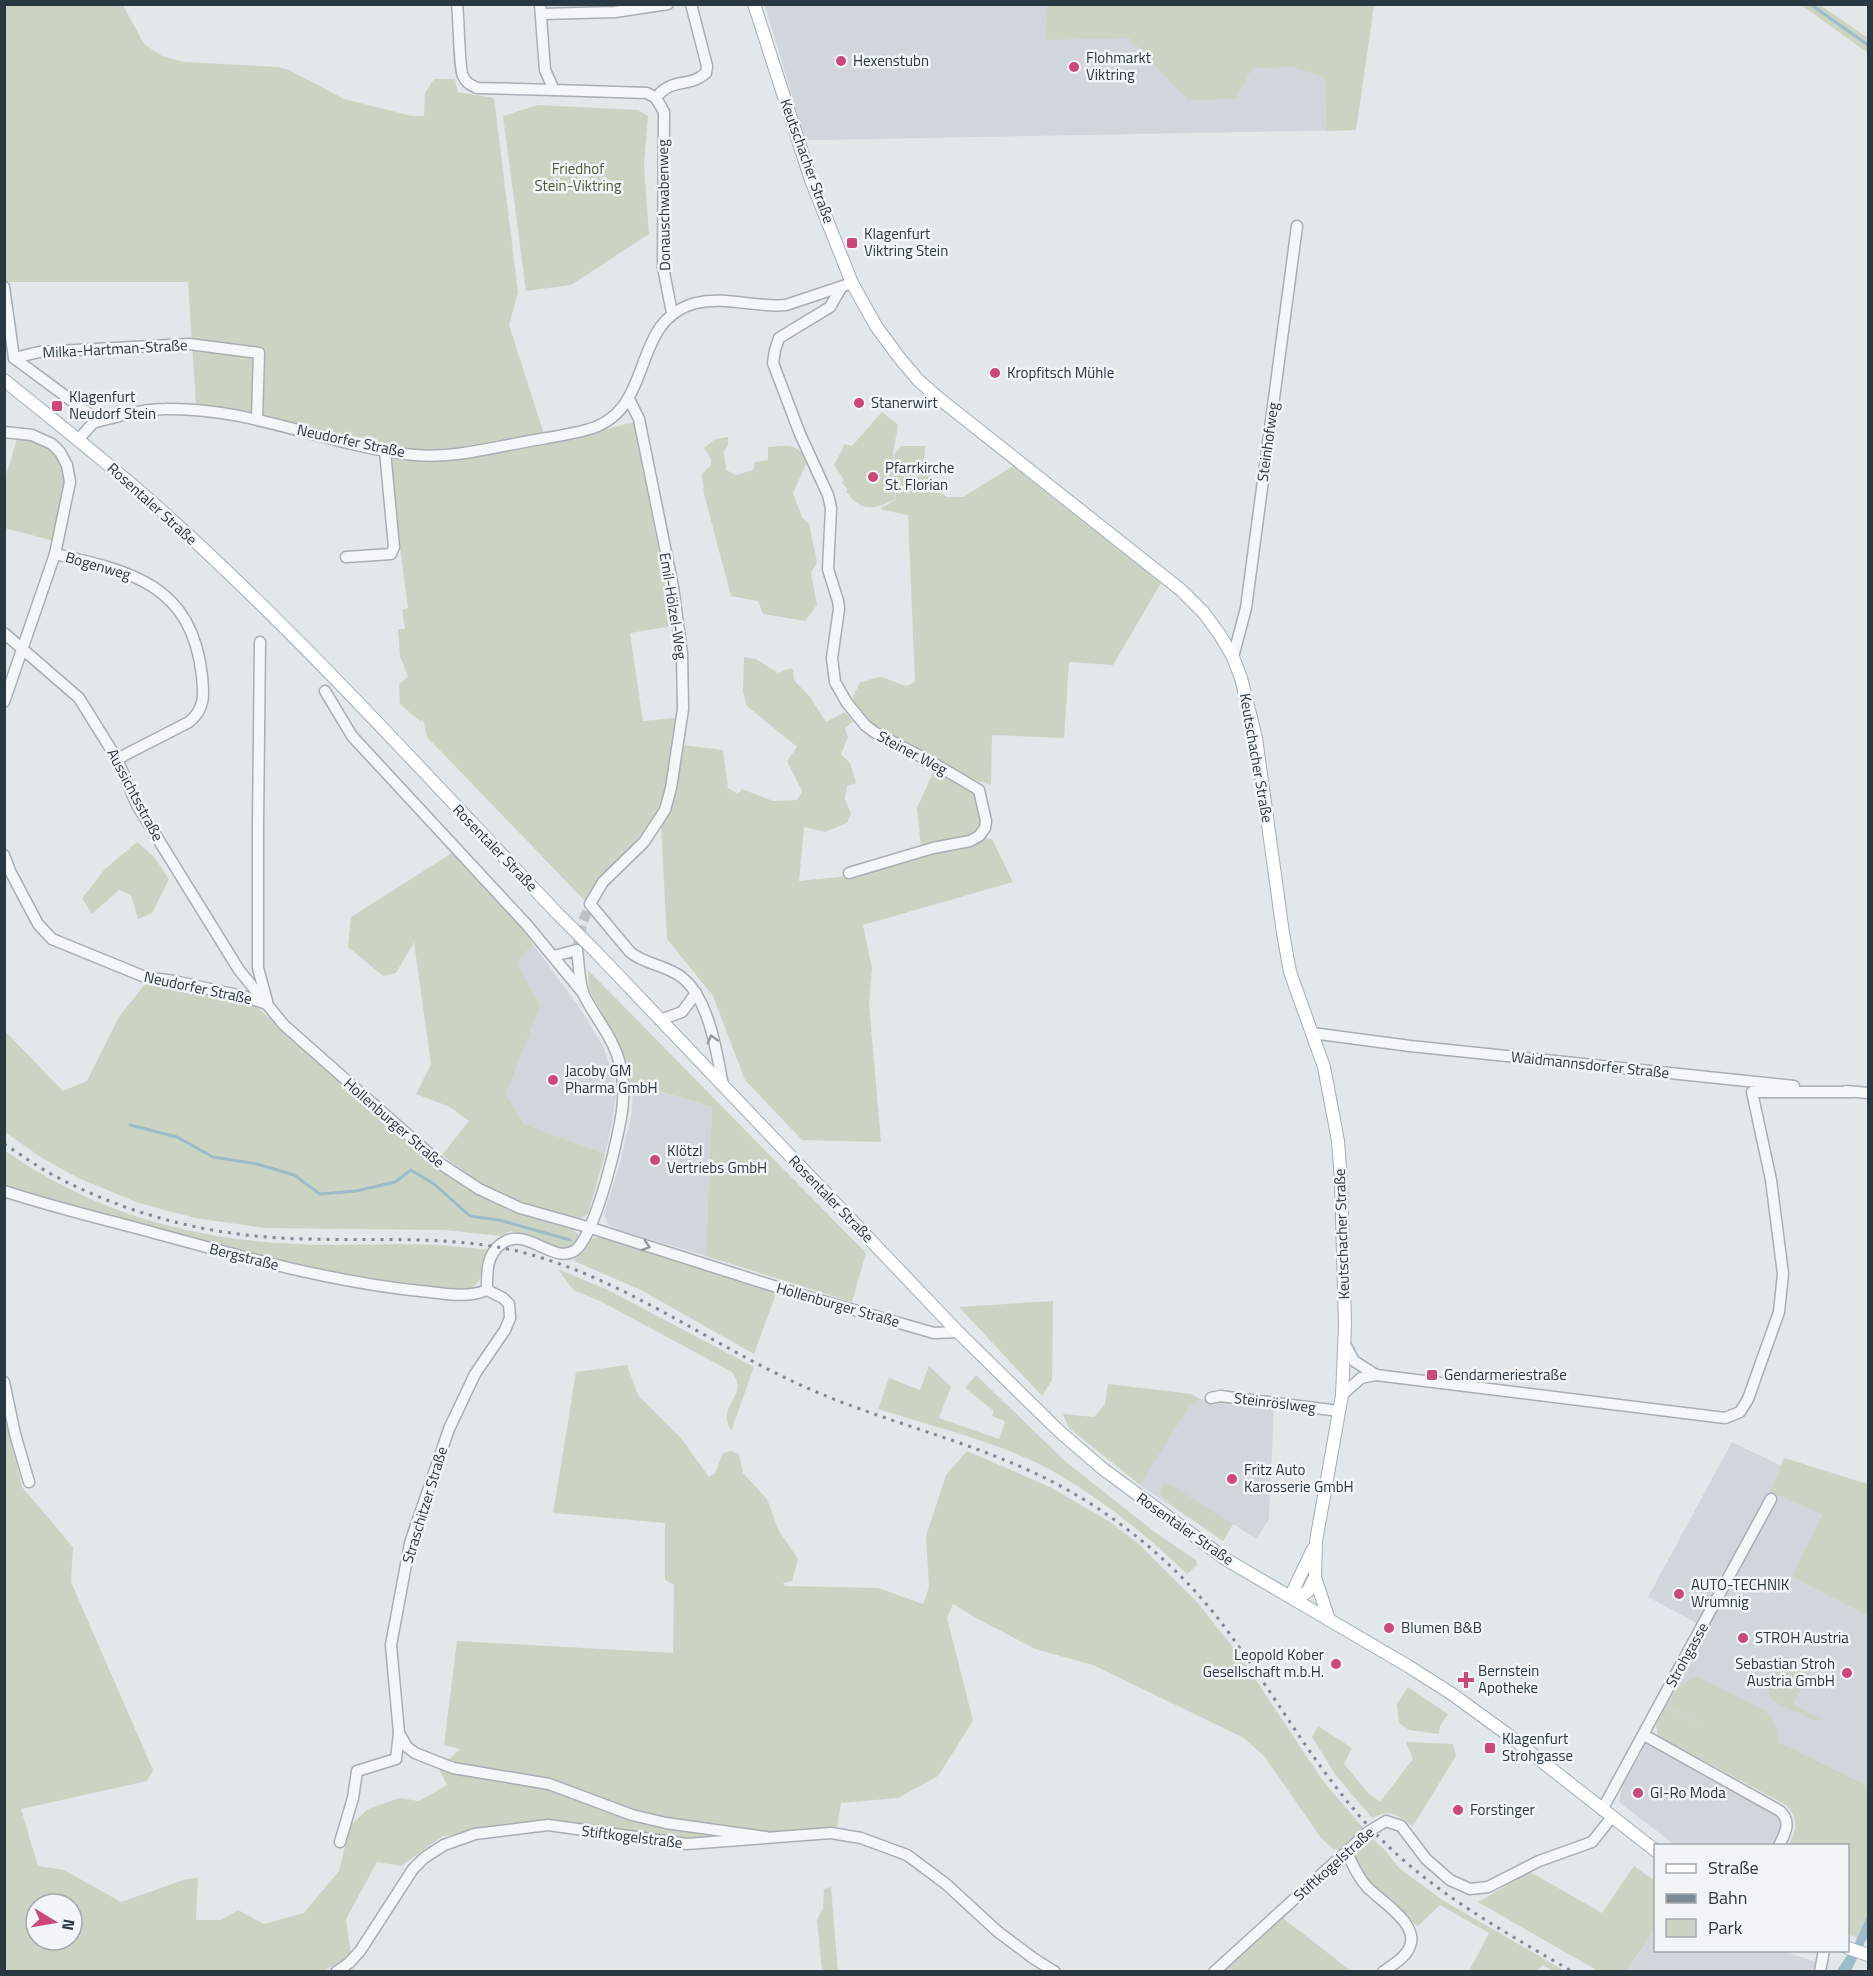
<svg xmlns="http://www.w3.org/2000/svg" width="1873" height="1976" viewBox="0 0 1873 1976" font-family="'Titillium Web',sans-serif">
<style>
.built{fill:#d0d6dc}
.green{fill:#cbd4c3;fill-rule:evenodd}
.water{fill:#9dbcca}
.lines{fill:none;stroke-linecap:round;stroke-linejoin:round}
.stream{stroke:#9dbcca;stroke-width:3}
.minor-tunnel{stroke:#bdc4c8;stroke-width:10;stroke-dasharray:10 5;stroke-linecap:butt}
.minor-casing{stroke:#a7afb4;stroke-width:13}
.major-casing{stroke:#a1aeb6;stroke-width:14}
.minor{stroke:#f4f7f8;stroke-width:10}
.major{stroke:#fff;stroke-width:12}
.rail{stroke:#7b8a94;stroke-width:3;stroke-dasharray:3 6;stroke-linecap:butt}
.major-bridge-casing{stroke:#a1aeb6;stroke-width:14;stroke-linecap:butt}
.major-bridge{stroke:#fff;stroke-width:12}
.oneway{stroke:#8f989d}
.poi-dot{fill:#ce4779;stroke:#f1f5f7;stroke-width:2}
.labels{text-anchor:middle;stroke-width:5;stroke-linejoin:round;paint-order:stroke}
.poi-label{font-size:15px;fill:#2a3842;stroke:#f1f5f7;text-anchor:start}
.street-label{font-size:15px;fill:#2a3842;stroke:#f1f5f7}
.park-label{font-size:15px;fill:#475e37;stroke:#f1f5f7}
</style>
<rect width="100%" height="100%" fill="#e2e7ea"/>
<g class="built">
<path d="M765 5H1374L1356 130 817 140H805Z"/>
<path d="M535 947 581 1010 603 1046 613 1075 616 1095 612 1123 605 1154 524 1124 506 1094 541 1005 517 964 529 948Z"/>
<path d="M633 1084 712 1107 706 1256 616 1229 608 1224 604 1214 621 1160 632 1112Z"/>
<path d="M1200 1399 1274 1406 1269 1519 1256 1539 1233 1524 1223 1541 1140 1485 1188 1409Z"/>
<path d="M1732 1442 1781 1466 1771 1492 1822 1515 1792 1577 1868 1616V1786L1779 1742 1736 1744 1666 1706 1701 1644 1698 1642 1706 1628 1648 1597Z"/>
<path d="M1646 1744 1779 1816 1783 1822 1782 1830 1774 1845H1675L1619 1802 1622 1787Z"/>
<path d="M1655 1929 1656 1950 1783 1951 1818 1963 1816 1972H1627Z"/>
</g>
<g class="green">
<path d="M5 5H123L144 44 162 56 184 62 279 67 289 70 344 99 412 116H424L425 93 434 79H455L458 92 494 98 518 292 509 325 544 434 464 451 422 452 363 443 196 405 188 282H5Z"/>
<path d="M1048 5H1374L1356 130 1327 131 1325 78 1293 67 1252 68 1236 99 1188 100 1129 38 1045 40Z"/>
<path d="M1801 5H1820L1868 38V53Z"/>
<path d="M538 105 638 110 648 116 644 165 649 234 571 285 526 291 503 116Z"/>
<path d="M882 412 898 425 893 454 896 479 894 454 901 446H925L924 462 931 470 930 482 946 497H963L1013 466 1161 583 1113 665 1069 662 1064 738 992 735 991 785 962 776 877 728 860 712 852 699 860 682 881 677 906 686 915 682 908 515 883 510 881 508 895 500 896 485 894 500C873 510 860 512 846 491L848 490 842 482 844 480 834 465 845 444 852 446Z"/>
<path d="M634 422 673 626 630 633 643 721 675 718 669 773 656 816 642 834 598 880 585 901 427 737 423 720 420 721 400 704 399 684 408 677 400 656 398 629H405L402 610 408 608 390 471 393 458 439 461 464 459 541 444H550Z"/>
<path d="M728 437V445L724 451 726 470 736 475 753 470 755 462 768 460V447C788 446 798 442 807 462L793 493 802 517 809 524 817 562 811 573 817 605 805 621 763 614 758 601 731 596 704 494 702 474 711 465V459L704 448 715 439Z"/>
<path d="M17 439C24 439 30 439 36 441 81 452 60 511 54 541L5 528 4 482Z"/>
<path d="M744 657 756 659 778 673 791 668 793 670 794 680 810 697 826 722 845 712 853 721 845 728 848 737 841 754 850 763 856 783 847 786 845 799 851 814 847 823 825 832 804 827 799 881 848 876 984 838 992 839 1013 882 863 925 872 968 869 1004 881 1142 802 1140 745 1080 713 996 667 939 661 825 669 809 682 745 723 750 728 788 738 794 742 789 773 801 797 800 802 791 787 761 797 747 747 706 743 692Z"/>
<path d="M935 768C961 783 989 794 980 830L969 837 921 848 917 808Z"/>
<path d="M137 842 154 857 169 879 152 913 138 919 131 895 119 890 92 914 82 898 105 869Z"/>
<path d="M452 853 513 917 535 947 529 948 517 964 541 1005 506 1094 524 1124 605 1154 588 1214 577 1220 522 1204 482 1185 442 1155 469 1121 450 1107 416 1094 431 1064 414 942 396 973 383 976 348 947 351 917Z"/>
<path d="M588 970 866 1253 852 1302 706 1256 712 1107 628 1082 621 1051 589 989Z"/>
<path d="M146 983 254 1004 396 1134 437 1166 474 1191 521 1215 572 1229 578 1234C579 1244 574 1246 565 1250L511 1231 501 1236 445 1230 264 1228 195 1218 139 1203 78 1178 42 1158 5 1132 4 1030 63 1091 87 1081 119 1017Z"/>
<path d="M4 1150C92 1212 189 1239 295 1244 330 1246 365 1244 400 1244 430 1244 460 1246 490 1250L479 1281 472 1289 460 1292 396 1284 320 1272 51 1203 5 1187Z"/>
<path d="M599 1237 777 1291 754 1354 641 1290 574 1261 591 1239Z"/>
<path d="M558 1269 608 1290 754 1367 731 1431C730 1428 726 1421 727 1417 727 1399 747 1393 732 1372L600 1301 573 1290Z"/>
<path d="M1053 1301 1052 1380 1042 1396 959 1307Z"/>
<path d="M627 1365 638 1395 681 1438 709 1477 715 1473 723 1453 731 1451 739 1454 743 1473 767 1499 779 1531 798 1559 792 1581 783 1583 785 1586 878 1588 923 1604 929 1587 926 1536 946 1475 967 1451 1050 1487 1110 1522 1139 1544 1196 1601 1240 1656 1323 1781 1365 1830 1343 1850 1333 1849 1321 1838 1265 1757 1244 1738 1093 1665 1035 1649 976 1618 953 1604 947 1618 973 1721 938 1776 898 1798 841 1803 837 1828 683 1838 551 1821 443 1836 401 1866 377 1862 346 1919 351 1955 324 1971H5L4 1404 22 1487 73 1547 71 1582 153 1770 147 1781 21 1809 38 1866 64 1870 121 1902 186 1879 198 1878 196 1920H221L238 1910 264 1924 304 1913 339 1871 350 1826 368 1809 399 1798 419 1801 447 1785 439 1769 460 1749 444 1745 457 1641 673 1653 674 1585 665 1580V1523L553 1513 576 1372ZM36 1904H72V1940H36Z"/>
<path d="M929 1366 951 1387 939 1418 999 1439 1005 1421 992 1416 994 1411 965 1388 976 1375 1066 1462 1156 1533 1196 1560 1197 1565 1187 1574C1148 1536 1105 1502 1058 1474 1006 1444 935 1427 878 1409L889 1378 920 1390Z"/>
<path d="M1108 1384 1192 1394 1200 1399 1188 1409 1140 1485 1069 1428 1063 1414 1094 1417 1105 1404Z"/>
<path d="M1784 1458 1868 1484V1616L1792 1577 1822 1515 1770 1492Z"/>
<path d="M1165 1483 1174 1487 1233 1524 1223 1541 1167 1501 1160 1493 1161 1487Z"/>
<path d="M1785 1656 1800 1664 1803 1661 1813 1666 1793 1704 1820 1719 1817 1721 1780 1705 1769 1697 1768 1686Z"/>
<path d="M1699 1678 1765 1711C1775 1719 1779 1729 1779 1742L1868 1786V1913L1857 1938 1848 1934V1846L1789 1845C1796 1828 1800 1821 1786 1805L1658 1736 1656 1725 1666 1706 1718 1734 1667 1706C1675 1692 1681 1679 1699 1678Z"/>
<path d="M1408 1687 1448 1714 1440 1726 1439 1734 1409 1730 1399 1723 1397 1704Z"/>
<path d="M1318 1726 1352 1748 1344 1764 1369 1794 1380 1802 1413 1759 1406 1742 1453 1744 1456 1756 1413 1826C1396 1815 1392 1808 1372 1818L1335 1774 1312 1737Z"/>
<path d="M1370 1837 1383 1848 1400 1869 1444 1901 1565 1971H1553L1542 1965 1538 1971H1469L1489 1933 1440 1905 1418 1926C1404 1914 1347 1871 1356 1851 1359 1846 1366 1841 1370 1837Z"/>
<path d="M1634 1866 1655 1881V1929L1627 1971H1598L1478 1902 1530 1872 1602 1913Z"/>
<path d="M831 1887 838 1971H822L817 1920 823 1908 824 1889Z"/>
<path d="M1283 1918 1351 1971 1222 1972Z"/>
</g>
<path class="water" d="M1868 1913V1936L1851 1971 1836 1972 1855 1943Z"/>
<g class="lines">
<g class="stream">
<path d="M1810 4 1868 45"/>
<path d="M130 1125 177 1137 213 1157 257 1164 294 1175 320 1194 356 1191 395 1182 411 1170 434 1184 470 1216 499 1220 570 1240"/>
</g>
<path class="minor-tunnel" d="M577 950 582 924 590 904"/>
<g class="minor-casing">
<g id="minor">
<path d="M457 4C459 18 459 69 463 76 466 83 471 85 477 88L554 90"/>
<path d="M540 4 545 70 554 90 647 93 656 98"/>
<path d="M541 14 615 12 668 4"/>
<path d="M656 98 664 112 663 267 672 313"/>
<path d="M656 98C671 77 690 88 706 73L707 66 691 4"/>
<path d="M4 287 14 358"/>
<path d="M841 288 830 307 779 338 775 350 773 363 800 434 828 495 831 508 828 569 838 601 839 609 832 658 835 682 847 703 865 725 874 732 935 764 979 790 986 821 985 828 979 836 970 841 933 848 849 873"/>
<path d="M14 358 39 352 189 344 259 353 257 419"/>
<path d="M14 358 99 421"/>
<path d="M629 399 639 419 673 587 682 653 683 709 671 788 665 810 644 842 603 882 590 904 630 952C644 964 665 965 680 976 709 996 717 1054 723 1086"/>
<path d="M4 432 32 435 52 444 60 452 67 465 70 482 55 554 4 702"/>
<path d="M78 440 93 423 99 421C121 416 143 409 166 409 252 407 330 447 415 455 449 458 481 450 514 444 538 439 563 436 586 430 658 412 627 321 696 303 725 296 757 308 786 305L852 283"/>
<path d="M55 554C132 571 192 585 202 676 204 695 205 709 189 722L117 759"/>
<path d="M346 557 391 554 394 547 385 451"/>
<path d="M4 633 79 698 117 759 137 805 239 970 284 1025 441 1164 479 1189 520 1208 591 1228 805 1296 934 1333 958 1332"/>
<path d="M260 642 258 825V968L267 1001"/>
<path d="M1233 657 1246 608 1297 226"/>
<path d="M325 691 352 736 527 925 583 993"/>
<path d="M4 855 10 871 38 924 52 939 145 977 174 981 246 997 267 1004"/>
<path d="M554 956 577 950C579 964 579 983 584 995 592 1012 604 1026 612 1043 621 1060 624 1081 623 1101 622 1127 595 1239 574 1251 552 1264 526 1225 501 1244 486 1255 487 1274 487 1290L503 1298 509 1304 510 1318 505 1330 475 1374 449 1429 410 1543 391 1645 399 1733 407 1747 415 1753 453 1768 549 1784 632 1815 666 1823 766 1837"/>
<path d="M660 1020 682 1012 696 993"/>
<path d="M1312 1033 1410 1046 1794 1086"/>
<path d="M1846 1091 1868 1093"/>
<path d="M4 1191C49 1206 95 1217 140 1229 232 1254 325 1281 420 1291 442 1293 466 1299 487 1290"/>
<path d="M1345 1344 1354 1361 1376 1375"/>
<path d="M4 1382 15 1434 29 1482"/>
<path d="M1342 1395 1361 1378 1376 1375 1725 1418 1740 1412 1748 1399 1779 1312 1783 1274 1771 1180 1752 1092H1852"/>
<path d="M1211 1398 1220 1396 1339 1411"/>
<path d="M1644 1735 1780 1811C1792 1822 1785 1833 1779 1846"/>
<path d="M1602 1810 1771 1499"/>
<path d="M340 1842 353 1798 357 1771 396 1759 399 1733"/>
<path d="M1347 1853C1353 1865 1358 1878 1368 1888 1381 1901 1419 1924 1410 1946 1406 1958 1393 1964 1383 1972"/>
<path d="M336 1972 349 1963 360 1951 413 1869 424 1858 444 1845 475 1834 548 1825 687 1844 831 1833 861 1838 907 1855 946 1884 997 1931 1033 1958 1055 1972"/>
<path d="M1214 1972 1368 1832 1386 1821 1401 1826 1426 1859 1450 1880 1470 1889 1488 1887 1539 1861 1592 1842 1612 1817"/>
<path d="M1820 1972 1824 1950"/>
</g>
</g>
<g class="major-casing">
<g id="major">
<path d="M754 4 811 180 852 283 876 326 898 356 918 380 941 400 1181 590 1204 613 1220 635 1233 657 1241 678 1256 738 1283 933 1290 972 1324 1067 1338 1141 1341 1181 1345 1325 1342 1395 1316 1541 1315 1577 1308 1591 1301 1596 1290 1597"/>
<path d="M4 380C57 423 111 465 162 511 301 636 427 776 556 912"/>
<path d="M596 952 958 1332 1060 1432 1103 1469 1227 1560 1408 1666 1452 1694 1507 1734 1656 1851"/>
<path d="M1315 1577 1329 1620"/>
<path d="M1290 1597 1313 1549"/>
<path d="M1848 1948 1868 1955"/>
</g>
</g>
<use href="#minor" class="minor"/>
<use href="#major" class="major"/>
<path class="rail" d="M4 1144C20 1154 35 1165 51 1174 131 1217 218 1238 309 1239 379 1241 451 1235 521 1252 623 1278 709 1344 805 1387 883 1422 969 1440 1047 1479 1117 1514 1183 1569 1229 1633 1275 1695 1312 1763 1364 1821 1422 1887 1498 1928 1573 1972"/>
<g class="major-bridge-casing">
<path id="major-bridge" d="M556 912 596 952"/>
</g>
<use href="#major-bridge" class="major-bridge"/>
</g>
<defs><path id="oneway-chevron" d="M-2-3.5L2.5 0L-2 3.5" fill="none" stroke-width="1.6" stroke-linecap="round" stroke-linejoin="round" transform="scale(1.5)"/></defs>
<g class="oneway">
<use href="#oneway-chevron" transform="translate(712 1039) rotate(-106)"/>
<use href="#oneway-chevron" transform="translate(646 1246) rotate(18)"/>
</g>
<g class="poi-dot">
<circle cx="841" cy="61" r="6"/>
<circle cx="1074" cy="67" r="6"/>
<rect x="846" y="237" width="12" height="12" rx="3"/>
<circle cx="995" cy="373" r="6"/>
<circle cx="859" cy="403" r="6"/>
<rect x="51" y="400" width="12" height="12" rx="3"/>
<circle cx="873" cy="477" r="6"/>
<circle cx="553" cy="1080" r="6"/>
<circle cx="655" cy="1160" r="6"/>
<rect x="1426" y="1369" width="12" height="12" rx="3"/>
<circle cx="1232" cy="1479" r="6"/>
<circle cx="1679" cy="1594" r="6"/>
<circle cx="1389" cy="1628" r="6"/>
<circle cx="1743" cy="1638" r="6"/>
<circle cx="1336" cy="1664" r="6"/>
<circle cx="1847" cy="1673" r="6"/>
<path d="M1463 1671h6v6h6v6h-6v6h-6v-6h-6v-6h6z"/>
<rect x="1484" y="1742" width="12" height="12" rx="3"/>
<circle cx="1638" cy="1793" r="6"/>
<circle cx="1458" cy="1810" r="6"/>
</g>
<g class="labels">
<g class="poi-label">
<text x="1086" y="63">Flohmarkt<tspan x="1086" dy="17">Viktring</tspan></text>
<text x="853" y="66">Hexenstubn</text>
<text x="864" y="239">Klagenfurt<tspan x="864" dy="17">Viktring Stein</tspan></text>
<text x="1007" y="378">Kropfitsch Mühle</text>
<text x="69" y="402">Klagenfurt<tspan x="69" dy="17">Neudorf Stein</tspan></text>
<text x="871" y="408">Stanerwirt</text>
<text x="885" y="473">Pfarrkirche<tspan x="885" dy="17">St. Florian</tspan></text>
<text x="565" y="1076">Jacoby GM<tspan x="565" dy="17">Pharma GmbH</tspan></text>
<text x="667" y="1156">Klötzl<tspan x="667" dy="17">Vertriebs GmbH</tspan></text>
<text x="1444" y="1380">Gendarmeriestraße</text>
<text x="1244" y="1475">Fritz Auto<tspan x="1244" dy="17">Karosserie GmbH</tspan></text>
<text x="1691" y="1590">AUTO-TECHNIK<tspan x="1691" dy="17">Wrumnig</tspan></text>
<text x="1401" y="1633">Blumen B&amp;B</text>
<text x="1755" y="1643">STROH Austria</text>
<text x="1324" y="1660" text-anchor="end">Leopold Kober<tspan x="1324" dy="17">Gesellschaft m.b.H.</tspan></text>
<text x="1835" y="1669" text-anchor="end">Sebastian Stroh<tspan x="1835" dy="17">Austria GmbH</tspan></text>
<text x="1478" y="1676">Bernstein<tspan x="1478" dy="17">Apotheke</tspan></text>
<text x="1502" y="1744">Klagenfurt<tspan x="1502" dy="17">Strohgasse</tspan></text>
<text x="1650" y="1798">GI-Ro Moda</text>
<text x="1470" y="1815">Forstinger</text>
</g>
<g class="street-label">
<text transform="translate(807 161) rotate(70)" y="5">Keutschacher Straße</text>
<text transform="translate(664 205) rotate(-91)" y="5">Donauschwabenweg</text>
<text transform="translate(115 349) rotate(-3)" y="5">Milka-Hartman-Straße</text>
<text transform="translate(351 441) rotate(12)" y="5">Neudorfer Straße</text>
<text transform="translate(1268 442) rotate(-82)" y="5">Steinhofweg</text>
<text transform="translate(152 504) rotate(42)" y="5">Rosentaler Straße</text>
<text transform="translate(98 566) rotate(16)" y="5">Bogenweg</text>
<text transform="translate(673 606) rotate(81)" y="5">Emil-Hölzel-Weg</text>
<text transform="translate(912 753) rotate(28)" y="5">Steiner Weg</text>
<text transform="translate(1256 758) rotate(80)" y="5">Keutschacher Straße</text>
<text transform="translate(135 795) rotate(62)" y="5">Aussichtsstraße</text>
<text transform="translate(495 848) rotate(46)" y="5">Rosentaler Straße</text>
<text transform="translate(198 988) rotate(12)" y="5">Neudorfer Straße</text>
<text transform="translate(1590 1065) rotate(6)" y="5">Waidmannsdorfer Straße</text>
<text transform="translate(394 1123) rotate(41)" y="5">Hollenburger Straße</text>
<text transform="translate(831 1199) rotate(46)" y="5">Rosentaler Straße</text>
<text transform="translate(1342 1234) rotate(-92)" y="5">Keutschacher Straße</text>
<text transform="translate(244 1257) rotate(14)" y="5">Bergstraße</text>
<text transform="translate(838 1305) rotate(16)" y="5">Hollenburger Straße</text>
<text transform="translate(1275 1403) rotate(7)" y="5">Steinröslweg</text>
<text transform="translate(425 1505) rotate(-73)" y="5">Straschitzer Straße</text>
<text transform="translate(1185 1529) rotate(35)" y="5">Rosentaler Straße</text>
<text transform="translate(1687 1655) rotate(-61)" y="5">Strohgasse</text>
<text transform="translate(632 1837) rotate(7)" y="5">Stiftkogelstraße</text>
<text transform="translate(1334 1864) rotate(-42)" y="5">Stiftkogelstraße</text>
</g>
<g class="park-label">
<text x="578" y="174">Friedhof<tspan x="578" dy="17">Stein-Viktring</tspan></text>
</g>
</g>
<rect width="1873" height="1976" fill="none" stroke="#2a3842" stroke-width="12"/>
<rect x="1654" y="1844" width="195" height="108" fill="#f1f5f7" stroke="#a1a9af" stroke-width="1.5"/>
<rect x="1666" y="1864" width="30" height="9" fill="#ffffff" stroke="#a1a9af" stroke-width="1.5"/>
<text x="1708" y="1874" font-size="18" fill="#2a3842">Straße</text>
<rect x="1666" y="1894" width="30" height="9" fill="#7b8a94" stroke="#a1a9af" stroke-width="1.5"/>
<text x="1708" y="1904" font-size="18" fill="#2a3842">Bahn</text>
<rect x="1666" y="1919" width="30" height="18" fill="#cbd4c3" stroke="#a1a9af" stroke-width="1.5"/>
<text x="1708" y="1934" font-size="18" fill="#2a3842">Park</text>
<g transform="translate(54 1922) rotate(101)"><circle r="28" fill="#f1f5f7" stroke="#a1a9af" stroke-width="1.5"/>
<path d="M0-4.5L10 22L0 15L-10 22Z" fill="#ce4779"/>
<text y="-9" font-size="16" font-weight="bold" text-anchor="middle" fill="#2a3842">N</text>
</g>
</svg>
